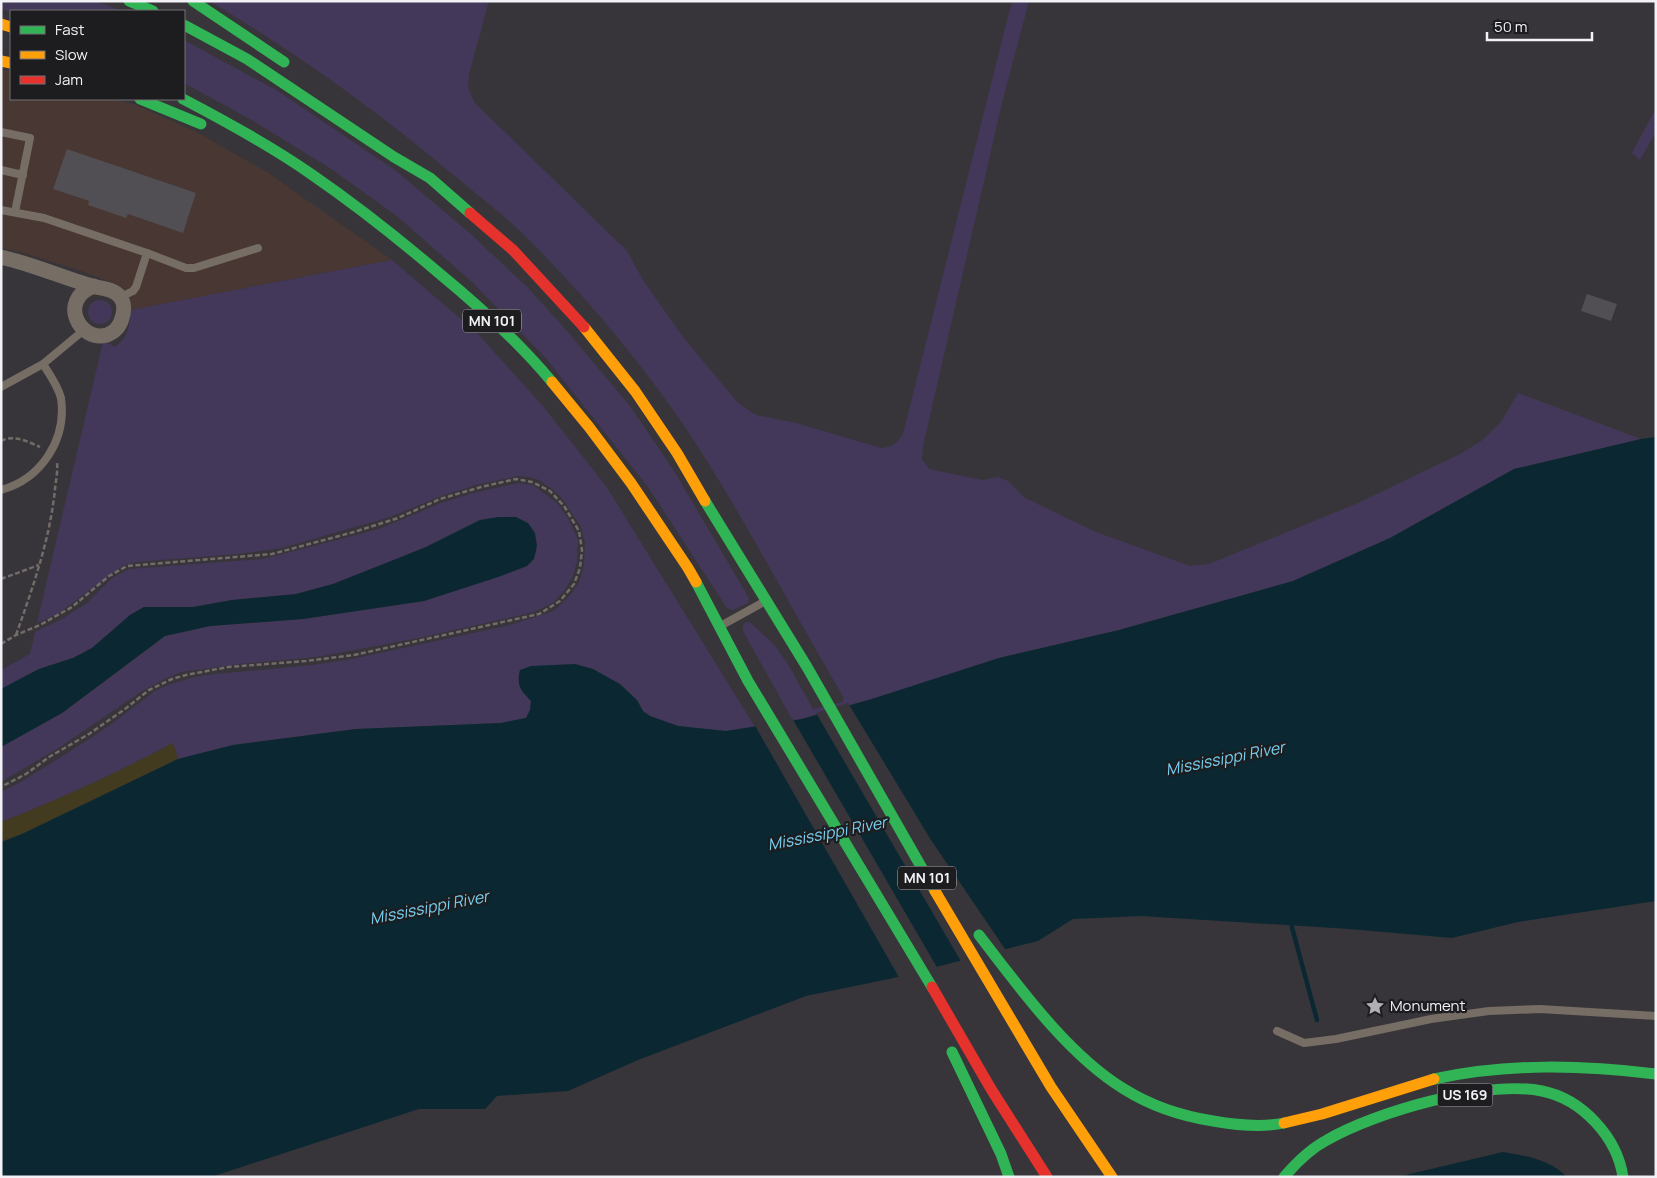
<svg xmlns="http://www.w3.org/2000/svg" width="1657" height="1178" viewBox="0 0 1657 1178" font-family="Manrope,sans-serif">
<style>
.commercial{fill:#483732}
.green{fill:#44385a}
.sand{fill:#433b20}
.water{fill:#0b2832}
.pier{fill:#37353a}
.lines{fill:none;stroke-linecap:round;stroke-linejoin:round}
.stream{stroke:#0b2832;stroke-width:4.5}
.building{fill:#514f53}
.path{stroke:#726b68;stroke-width:2.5;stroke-dasharray:5 2.5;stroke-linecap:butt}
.lane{stroke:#766d64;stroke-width:8}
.street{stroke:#766d64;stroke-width:15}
.fast{stroke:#30b455;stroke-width:11}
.slow{stroke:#ff9f0a;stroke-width:11}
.jam{stroke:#e5322d;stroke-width:11}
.labels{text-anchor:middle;stroke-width:4.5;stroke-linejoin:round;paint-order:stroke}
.shield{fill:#1d1c1f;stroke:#b2b1b6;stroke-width:1}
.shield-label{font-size:14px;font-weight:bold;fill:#f2f1f6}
.poi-label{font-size:15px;fill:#f2f1f6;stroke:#1d1c1f;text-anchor:start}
.water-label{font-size:16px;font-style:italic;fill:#76d1f2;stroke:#1d1c1f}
</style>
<rect width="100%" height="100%" fill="#37353a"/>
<path class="commercial" d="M1 69 11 71V99H114L136 105 195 131 267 172 392 260 130 310 124 291 116 284 81 271 27 254 1 248Z"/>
<g class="green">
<path d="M1 1H96L122 11 11 12 1 9Z"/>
<path d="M209 1H489L469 74 468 87 474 102 627 251 643 280 683 337 738 403 756 415 796 423 881 448C893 447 897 443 903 434L1012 1H1029L1002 103 923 446 922 459 929 469 982 480 998 477 1008 481 1025 498 1096 532 1190 566 1209 564 1358 503 1460 454 1481 441 1501 422 1518 393 1641 439 1514 469 1390 538 1293 581 1119 630 999 658 875 698 793 721 743 631V626L746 622 751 623 775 646 788 664 813 709 842 702 844 698C790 607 742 512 683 424 636 356 581 291 522 233 502 213 478 196 456 177 379 112 296 52 209 1Z"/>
<path d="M184 40 276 90 395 170 472 235 529 289 561 324 630 406 674 471 749 598 748 603 733 610 727 608 648 487 545 357 472 282 398 217 333 170 255 122 184 83Z"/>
<path d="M1656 108V132L1640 160 1632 153Z"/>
<path d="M392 260 477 333 542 405 606 486 755 727 726 731 678 726 650 716 643 711 637 700 520 689 531 701 530 710 526 718 501 723 356 729 233 745 178 759 173 743C117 773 60 799 1 822V792L21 782 88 740 109 726 155 691 168 685 194 677 215 674 313 665 352 659 506 626 554 611 572 593 579 582 584 565 585 543 581 527 561 497 552 489 539 480 529 477 518 476 476 485 441 496 390 517 282 548 238 554 135 562 122 566 59 613 37 623 103 342 110 344 114 347C128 339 130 325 130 310Z"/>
<circle cx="100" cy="312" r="12"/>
<path d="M518 483 533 485 558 504 569 520 578 540 577 561 573 576 564 591 554 602 534 612 419 638 317 657 239 664 181 672 169 677 142 691 60 747 1 782V747L62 713 165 636 210 626 303 619 424 601 498 577 527 566 480 520 426 547 396 560 333 584 296 594 232 600 193 607H144L130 615 92 648 73 658 39 669 1 689V670L30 654 35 632 62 619 87 603 112 578 129 569 263 559 379 529 441 503 473 493Z"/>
</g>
<path class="sand" d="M173 743 178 759 22 834 1 842V822C60 799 117 773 173 743Z"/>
<g class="water">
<path d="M1656 437V901L1518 922 1452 938 1349 929 1141 916 1073 919 1038 941 889 979 806 996 638 1060 568 1091 497 1096 485 1109H419L211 1177H1V842L22 834 178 759 233 745 356 729 501 723 526 718 530 710 531 701C521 690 516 686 520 670L531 666 575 664 593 669 620 684 637 700 643 711 650 716 678 726 726 731 802 719 875 698 999 658 1119 630 1293 581 1390 538 1514 469 1641 439Z"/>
<path d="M498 517H516L528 523 535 533 537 546 534 559 527 566 498 577 424 601 303 619 210 626 165 636 62 713 1 747V689L39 669 73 658 92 648 130 615 144 607H193L232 600 296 594 333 584 426 547 480 520Z"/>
<path d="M1503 1152C1526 1156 1549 1159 1567 1177H1397Z"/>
</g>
<g class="pier">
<path d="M848 703 931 840 1007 952 962 963 816 713Z"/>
<path d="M792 718 938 969 900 979 754 724Z"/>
</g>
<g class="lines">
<path class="stream" d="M1290 920 1317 1020"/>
</g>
<g class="building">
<path d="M67 149 196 193 183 233 128 214 126 218 88 205 89 201 53 189Z"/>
<path d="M1587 294 1617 304 1611 321 1581 311Z"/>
</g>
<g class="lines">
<g class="path">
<path d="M1 441C14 434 29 442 40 447"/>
<path d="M1 579 39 565"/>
<path d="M16 635C33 587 50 539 55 489 56 480 58 470 57 462"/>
<path d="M1 644 16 635 40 625 72 607 109 576 127 566 272 554 354 532 398 518 440 499 481 487 516 479 532 482 550 491 564 506 579 531 582 550 580 568 574 584 560 601 539 614 354 655 306 661 228 667 186 675 172 679 149 690 125 709 89 734 49 757 26 774 1 787"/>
</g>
<g class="lane">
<path d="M1 132 30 138 15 212"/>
<path d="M1 170 23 175"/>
<path d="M1 210 44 218 147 253 136 287 133 291 121 297"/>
<path d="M147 253 186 268H194L258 248"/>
<path d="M1 387 43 364 84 330"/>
<path d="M1 490C41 479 67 440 61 398 58 386 50 375 43 364"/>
<path d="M724 624 762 603"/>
<path d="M1277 1031 1304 1043 1336 1039 1431 1019 1489 1011 1540 1009 1656 1016"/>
</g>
<path class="street" d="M1 257C32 264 61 277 92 286 102 289 113 288 120 297 125 303 124 312 122 318 120 326 115 332 107 335 80 343 57 300 94 286"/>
<g class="fast">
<path d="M129 1 153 11"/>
<path d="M193 1 284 62"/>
<path d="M184 25 247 59 394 157 430 178 470 213"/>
<path d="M140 99 201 124"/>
<path d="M183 99C227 122 271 146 311 174 356 205 399 239 440 274 480 307 519 342 552 382"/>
<path d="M705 501 807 667 935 891"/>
<path d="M696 582 748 681 932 987"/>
<path d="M979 935C1019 987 1068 1055 1124 1089 1151 1106 1181 1116 1213 1121 1236 1125 1261 1128 1284 1123"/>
<path d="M952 1052 1001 1154 1009 1177"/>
<path d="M1434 1079C1508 1063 1581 1065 1656 1074"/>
<path d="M1284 1177C1296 1163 1310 1149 1327 1140 1375 1112 1486 1080 1542 1091 1582 1099 1617 1137 1623 1177"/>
</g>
<g class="slow">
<path d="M1 24 11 27"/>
<path d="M1 61 11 63"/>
<path d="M584 327 635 391 677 453 705 501"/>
<path d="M552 382 589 427 631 483 688 568 696 582"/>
<path d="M935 891 1051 1087 1112 1177"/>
<path d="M1284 1123 1322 1114 1434 1079"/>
</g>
<g class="jam">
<path d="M470 213 513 250 584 327"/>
<path d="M932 987 991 1089 1047 1177"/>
</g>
</g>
<defs>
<g id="sight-bare" transform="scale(1.5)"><path d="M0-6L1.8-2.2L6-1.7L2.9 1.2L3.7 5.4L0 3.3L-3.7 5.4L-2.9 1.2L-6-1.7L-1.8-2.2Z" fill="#b1afb4" stroke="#1d1c1f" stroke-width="2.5" paint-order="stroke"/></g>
</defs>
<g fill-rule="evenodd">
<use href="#sight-bare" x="1375" y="1006"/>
</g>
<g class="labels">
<g class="shield">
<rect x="463" y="309.5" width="58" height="23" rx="4"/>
<rect x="898" y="866.5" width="58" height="23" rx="4"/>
<rect x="1437.5" y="1083.5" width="55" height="23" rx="4"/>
</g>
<g class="shield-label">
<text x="492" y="326">MN 101</text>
<text x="927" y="883">MN 101</text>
<text x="1465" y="1100">US 169</text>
</g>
<g class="poi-label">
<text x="1390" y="1011">Monument</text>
</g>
<g class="water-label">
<text transform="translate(1225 758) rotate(-11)" y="6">Mississippi River</text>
<text transform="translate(827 833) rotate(-11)" y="6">Mississippi River</text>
<text transform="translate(429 907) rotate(-11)" y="6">Mississippi River</text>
</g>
</g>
<rect width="1657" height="1178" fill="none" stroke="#f2f1f6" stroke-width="5"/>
<rect x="10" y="10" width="175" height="90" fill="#1d1c1f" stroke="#727175"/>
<rect x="20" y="26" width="25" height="8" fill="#30b455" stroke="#727175"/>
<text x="55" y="35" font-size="15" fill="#f2f1f6">Fast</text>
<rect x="20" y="51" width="25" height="8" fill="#ff9f0a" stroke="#727175"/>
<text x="55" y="60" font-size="15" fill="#f2f1f6">Slow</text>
<rect x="20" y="76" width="25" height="8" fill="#e5322d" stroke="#727175"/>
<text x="55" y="85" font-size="15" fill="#f2f1f6">Jam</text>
<path d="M1487 32v8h105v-8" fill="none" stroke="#f2f1f6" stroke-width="2.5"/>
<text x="1494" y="32" font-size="15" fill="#f2f1f6" stroke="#1d1c1f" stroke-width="4" paint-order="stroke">50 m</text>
</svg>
